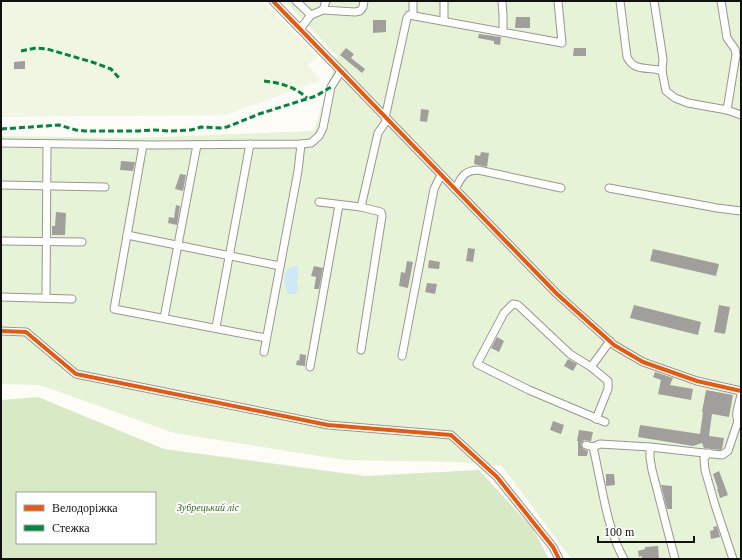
<svg xmlns="http://www.w3.org/2000/svg" width="742" height="560" viewBox="0 0 742 560" font-family="'Times New Roman',serif">
<style>
.green{fill:#e7f3d7}
.forest{fill:#d8eac5;fill-rule:evenodd}
.pitch{fill:#f0f6e1}
.water{fill:#cde8f7}
.building{fill:#a19f9c}
.lines{fill:none;stroke-linecap:round;stroke-linejoin:round}
.minor-casing{stroke:#979795;stroke-width:9}
.minor{stroke:#fffffe;stroke-width:7}
.quiet{stroke:#00873e;stroke-width:3;stroke-dasharray:6 3;stroke-linecap:butt}
.cycleway-casing{stroke:#fff;stroke-width:6}
.cycleway{stroke:#e8590c;stroke-width:4}
.labels{text-anchor:middle;stroke-width:4;stroke-linejoin:round;paint-order:stroke}
.park-label{font-size:10px;font-style:italic;fill:#2f6b1f;stroke:#fff}
</style>
<rect width="100%" height="100%" fill="#fdfcf7"/>
<path class="green" d="M285 1H741V559H571L502 466 459 462 345 460 174 433 40 385 1 384V136L137 138 314 131 337 56Z"/>
<path class="forest" d="M38 397 164 449 365 476 479 470 533 529 549 559H1V400ZM17 493H155V543H17Z"/>
<path class="pitch" d="M1 1H263L318 57 308 65 321 80 226 115 1 117Z"/>
<path class="water" d="M297 266 299 269 297 281 298 290 295 294H288C283 283 281 267 297 266Z"/>
<g class="building">
<path d="M516 17H530V28H515Z"/>
<path d="M373 20H386V32L373 33Z"/>
<path d="M479 34 501 37 500 45 494 44V41L478 38Z"/>
<path d="M346 48 354 54 351 58 365 69 362 73 340 55Z"/>
<path d="M574 48H586V56H573Z"/>
<path d="M25 61V69H14V62Z"/>
<path d="M421 109 429 110 427 122 420 121Z"/>
<path d="M481 152 489 153 487 167 474 164 475 155 480 156Z"/>
<path d="M121 161 135 162 133 171 120 170Z"/>
<path d="M180 174 186 175 183 191 175 189Z"/>
<path d="M176 205 180 206 177 225 168 223 169 217 174 218Z"/>
<path d="M56 212 66 213 65 235H52V226H55Z"/>
<path d="M468 248 475 249 473 262 466 261Z"/>
<path d="M653 249 719 264 716 276 650 261Z"/>
<path d="M429 260 440 262 439 269 428 268Z"/>
<path d="M407 261 413 262 408 288 399 286 401 272 405 273Z"/>
<path d="M314 266 323 268 319 289H314L316 277 311 276Z"/>
<path d="M427 283 437 284 435 294 425 292Z"/>
<path d="M634 305 701 322 698 335 630 318Z"/>
<path d="M719 305 730 307 725 334 714 332Z"/>
<path d="M497 337 504 341 499 352 491 348Z"/>
<path d="M300 354 306 355 305 366 296 365 297 360 299 361Z"/>
<path d="M568 359 577 364 573 371 564 366Z"/>
<path d="M655 372 673 378 670 385 693 389 691 400 658 394 661 380 653 377Z"/>
<path d="M706 390 733 395 729 417 712 414 709 436 724 438 722 449 721 450 704 448 702 443 693 446 638 437 640 425 700 434 703 412H702Z"/>
<path d="M553 421 564 425 561 434 550 430Z"/>
<path d="M579 430 593 432 591 441 584 440 581 444 583 449 588 451 587 456H578V441H577Z"/>
<path d="M719 471 728 495 720 498 717 489H718L713 474Z"/>
<path d="M606 474H614L615 485 606 486Z"/>
<path d="M661 485 672 486V509H667Z"/>
<path d="M717 526 720 537 711 539 710 531 714 530 713 527Z"/>
<path d="M658 546 659 559H642V556L639 557 638 551 645 549V547Z"/>
</g>
<g class="lines">
<g class="minor-casing">
<g id="minor">
<path d="M273 1 557 294 614 345 643 362 697 381 741 391"/>
<path d="M296 1 311 15"/>
<path d="M444 1V21"/>
<path d="M502 1 503 15V32"/>
<path d="M620 1 627 57C634 71 644 67 659 70L662 71 666 91 675 98 688 103 727 110 741 115"/>
<path d="M654 1 663 59 662 71"/>
<path d="M721 1 727 38 735 49 736 55 727 110"/>
<path d="M323 10 355 12 360 11 363 7 364 1"/>
<path d="M413 15V1"/>
<path d="M300 29 311 15 323 10 326 1"/>
<path d="M385 118 407 18 409 15 562 43 558 1"/>
<path d="M1 143 152 145 301 144 311 143 319 136 323 128 331 87 341 71"/>
<path d="M143 145 114 309 266 338"/>
<path d="M1 185 105 187"/>
<path d="M609 188 717 208 741 211"/>
<path d="M455 189C462 177 463 171 478 170L561 188"/>
<path d="M319 202 361 207 381 212 382 216 361 350"/>
<path d="M361 207 378 133 387 120"/>
<path d="M127 235 280 266"/>
<path d="M1 241 82 242"/>
<path d="M1 297 72 299"/>
<path d="M46 298 47 144"/>
<path d="M164 318 197 145"/>
<path d="M216 327 250 144"/>
<path d="M1 331 26 332 76 374 328 425 451 435 497 477 553 547 559 559"/>
<path d="M264 352 298 171 301 144"/>
<path d="M402 356 434 189 441 175"/>
<path d="M310 367 339 205"/>
<path d="M591 367 608 381V389L596 419"/>
<path d="M605 422 529 390 477 364 504 313 513 304 518 305 570 354 591 367 610 341"/>
<path d="M740 424C733 416 739 405 741 395"/>
<path d="M586 445 593 447 600 444 650 447 722 455 728 451 738 421"/>
<path d="M593 447C601 480 607 531 624 559"/>
<path d="M650 447V458L652 470 675 559"/>
<path d="M709 453 704 458 705 470 715 505 733 559"/>
</g>
</g>
<use href="#minor" class="minor"/>
<g class="quiet">
<path d="M21 51 36 48 47 49 92 62 111 69 120 79"/>
<path d="M264 81C281 83 295 87 307 98"/>
<path d="M1 129 59 125 76 130 85 131H138L154 130 169 131 191 130 201 127 220 128 227 127 259 114 316 96 331 87"/>
</g>
<g class="cycleway-casing">
<g id="cycleway">
<path d="M273 1 557 294 614 345 643 362 697 381 741 391"/>
<path d="M1 331 26 332 76 374 328 425 451 435 497 477 553 547 559 559"/>
</g>
</g>
<use href="#cycleway" class="cycleway"/>
</g>
<g class="labels">
<g class="park-label">
<text x="208" y="511">Зубрецький ліс</text>
</g>
</g>
<rect width="742" height="560" fill="none" stroke="#111111" stroke-width="4"/>
<rect x="16" y="492" width="140" height="52" fill="#ffffff" stroke="#a0a0a0"/>
<rect x="24" y="505" width="20" height="6" fill="#e8590c" stroke="#a0a0a0"/>
<text x="52" y="512" font-size="12" fill="#111111">Велодоріжка</text>
<rect x="24" y="525" width="20" height="6" fill="#00873e" stroke="#a0a0a0"/>
<text x="52" y="532" font-size="12" fill="#111111">Стежка</text>
<path d="M598 536v6h96v-6" fill="none" stroke="#111111" stroke-width="2"/>
<text x="604" y="536" font-size="12" fill="#111111" stroke="#ffffff" stroke-width="3" paint-order="stroke">100 m</text>
</svg>
